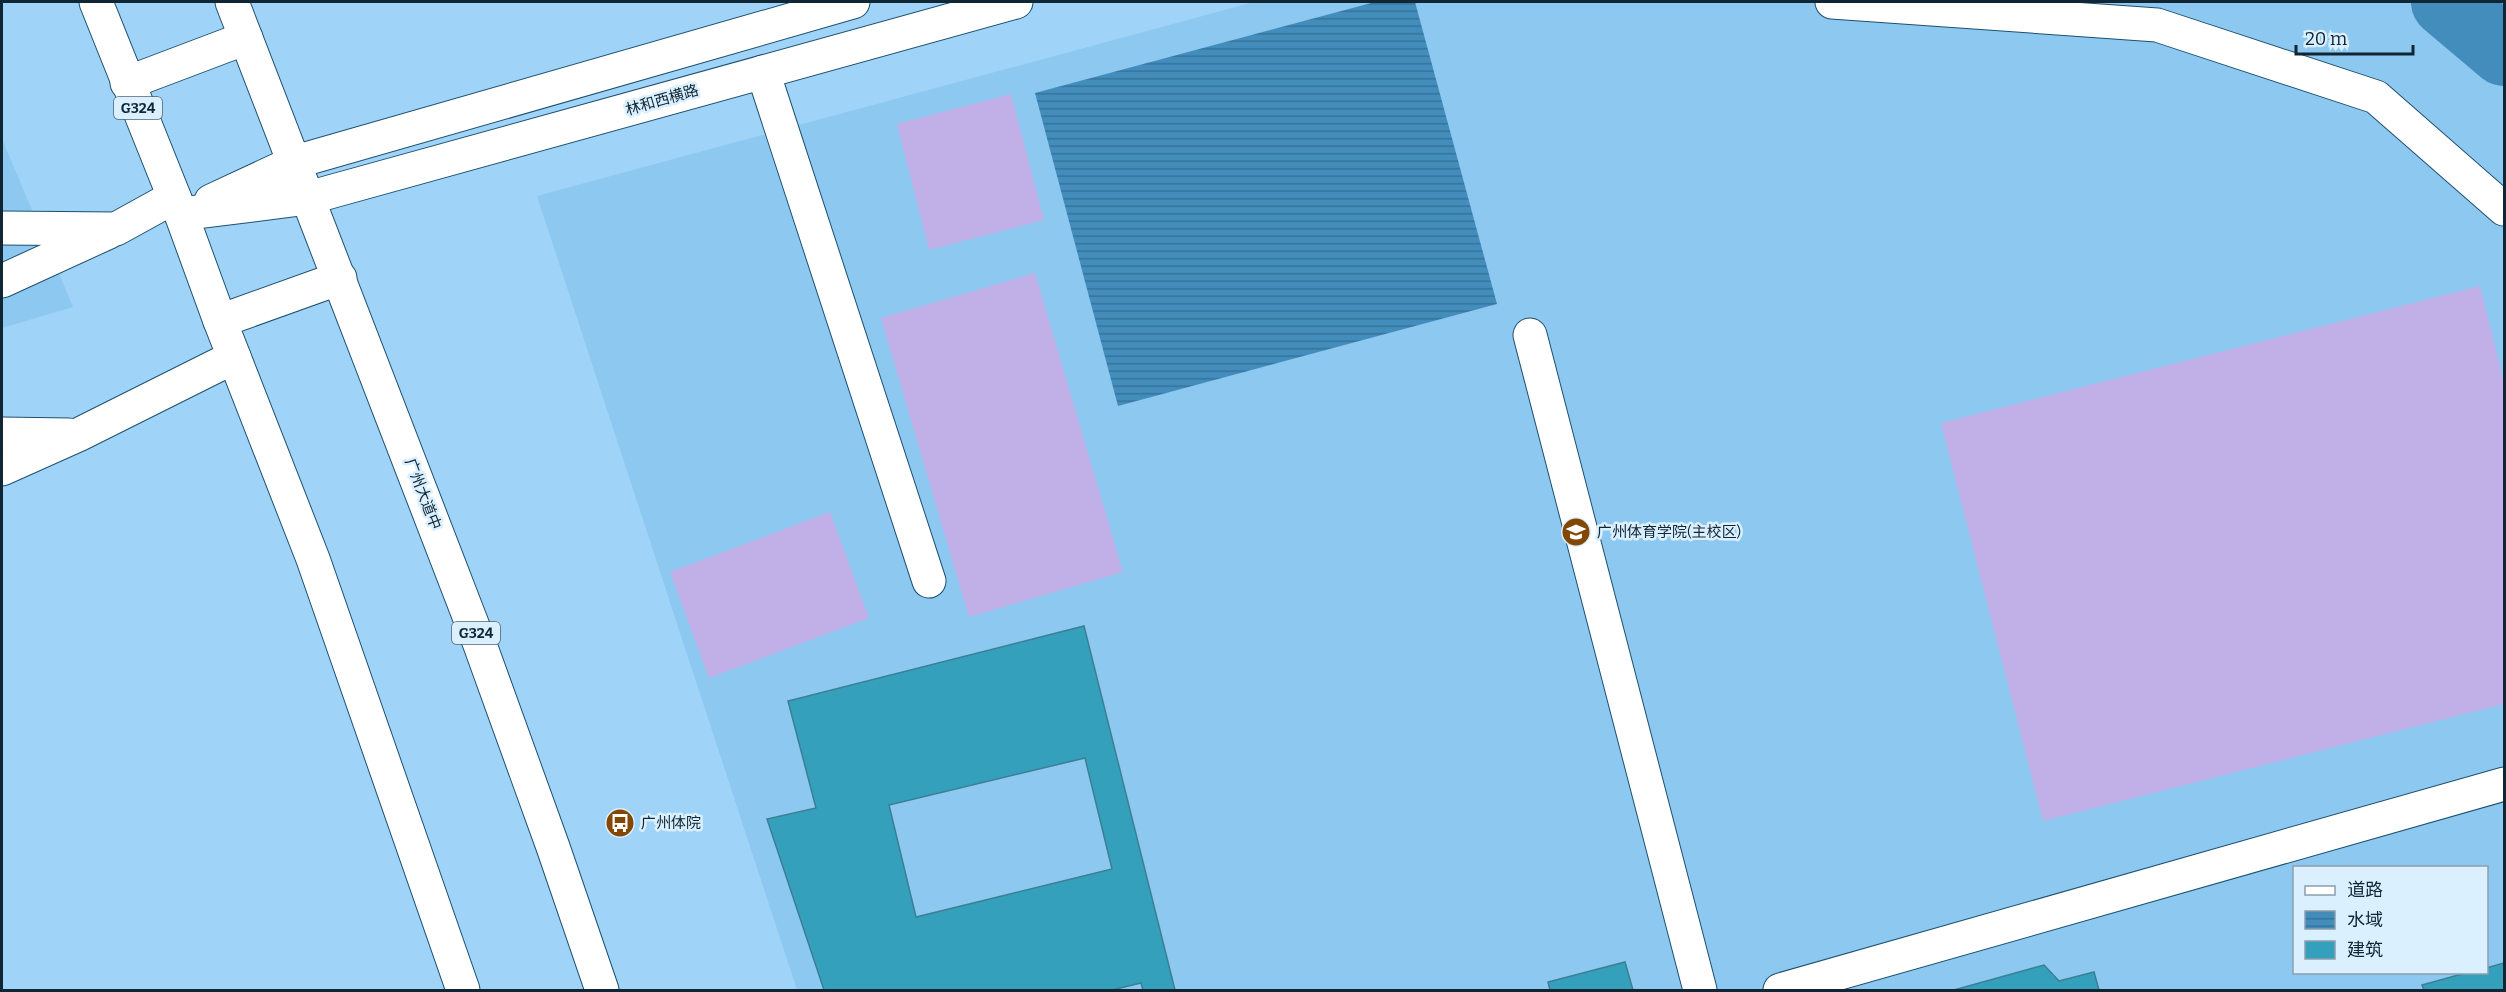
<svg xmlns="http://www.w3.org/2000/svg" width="2506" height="992" viewBox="0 0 2506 992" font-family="Bitter,'Noto Sans SC',serif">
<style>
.built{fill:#8dc8f1;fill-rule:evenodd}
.pitch{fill:#c1afe7}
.water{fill:url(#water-rules)}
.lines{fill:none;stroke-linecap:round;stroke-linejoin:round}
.river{stroke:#438dbc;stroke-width:70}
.building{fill:#35a0bc;stroke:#3b7f93;stroke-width:1.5;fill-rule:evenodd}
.minor-casing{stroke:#1d506f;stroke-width:35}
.secondary-casing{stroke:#1d506f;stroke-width:35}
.trunk-casing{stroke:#1d506f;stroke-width:35}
.minor{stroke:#fff;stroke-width:33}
.secondary{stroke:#fff;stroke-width:33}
.trunk{stroke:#fff;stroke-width:33}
.labels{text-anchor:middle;stroke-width:5;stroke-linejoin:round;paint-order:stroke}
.shield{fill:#dbf0ff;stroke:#4e6371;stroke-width:1.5}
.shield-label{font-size:14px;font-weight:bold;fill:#112634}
.street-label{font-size:15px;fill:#112634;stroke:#dbf0ff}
.poi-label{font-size:15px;fill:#112634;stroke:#dbf0ff;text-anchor:start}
</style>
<defs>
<pattern id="water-rules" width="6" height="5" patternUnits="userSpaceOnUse" patternTransform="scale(1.5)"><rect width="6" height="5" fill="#438dbc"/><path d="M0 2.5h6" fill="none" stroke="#37739a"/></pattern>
</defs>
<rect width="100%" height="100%" fill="#9fd3f8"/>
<g class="built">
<path d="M1254 2H2504V990H797L537 196ZM2294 868H2486V972H2294Z"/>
<path d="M2 139 73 307 2 328Z"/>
</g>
<g class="pitch">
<path d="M1011 94 1044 220 929 250 897 124Z"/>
<path d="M1035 273 1123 572 969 617 881 318Z"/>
<path d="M2480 286 2504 382V704L2043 821 1941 423Z"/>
<path d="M830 512 869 618 709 678 670 572Z"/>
</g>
<path class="water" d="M1375 2H1415L1497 304 1118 406 1035 93Z"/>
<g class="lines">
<path class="river" d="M2446 2 2504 51"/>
</g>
<g class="building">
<path d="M1084 626 1175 990H1143L1141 983 1112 990H824L767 819 816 808 788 701ZM1085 758 1112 869 916 917 889 805Z"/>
<path d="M1625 962 1633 990H1550L1548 982Z"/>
<path d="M2504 963V990H2424L2422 985 2469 972H2486V968Z"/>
<path d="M2044 965 2059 981 2094 972 2099 990H1954Z"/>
</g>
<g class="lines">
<g class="minor-casing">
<g id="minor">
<path d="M1832 2 2157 25 2376 97 2504 209"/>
<path d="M763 72 929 581"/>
<path d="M2 228 116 229 174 197"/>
<path d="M2 281 109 232"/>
<path d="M1530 335 1700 990"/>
<path d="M2 434 69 435"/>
<path d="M2 469 78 435 234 357"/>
<path d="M1780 990 2504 784"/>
</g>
</g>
<g class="secondary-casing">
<g id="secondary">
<path d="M211 201 295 162 853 2"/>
<path d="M181 214 308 198 1016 2"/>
</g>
</g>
<g class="trunk-casing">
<g id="trunk">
<path d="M96 2 181 214 220 321 313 559 463 990"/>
<path d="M232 2 479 642 553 847 602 990"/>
<path d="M127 83 246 38"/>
<path d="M220 321 340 278"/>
</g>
</g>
<use href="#minor" class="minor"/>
<use href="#secondary" class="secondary"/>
<use href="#trunk" class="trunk"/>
</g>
<defs>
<g id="university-disc" transform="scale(1.5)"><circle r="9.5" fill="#834701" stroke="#dbf0ff"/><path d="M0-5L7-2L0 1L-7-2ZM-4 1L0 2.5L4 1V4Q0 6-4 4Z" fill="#fff"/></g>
<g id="bus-disc" transform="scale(1.5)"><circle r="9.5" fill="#834701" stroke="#dbf0ff"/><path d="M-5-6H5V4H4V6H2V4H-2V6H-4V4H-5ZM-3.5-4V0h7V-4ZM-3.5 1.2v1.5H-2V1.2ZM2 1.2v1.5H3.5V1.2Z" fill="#fff"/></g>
</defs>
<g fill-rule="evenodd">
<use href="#university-disc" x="1576" y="532"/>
<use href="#bus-disc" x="620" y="823"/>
</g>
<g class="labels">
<g class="shield">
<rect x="114" y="97" width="48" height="22" rx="4.5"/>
<rect x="452" y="622" width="48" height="22" rx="4.5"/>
</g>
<g class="shield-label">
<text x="138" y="113">G324</text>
<text x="476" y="638">G324</text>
</g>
<g class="street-label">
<text transform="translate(662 100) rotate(-16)" y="5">林和西横路</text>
<text transform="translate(423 494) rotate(69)" y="5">广州大道中</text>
</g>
<g class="poi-label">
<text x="1597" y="537">广州体育学院(主校区)</text>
<text x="641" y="828">广州体院</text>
</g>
</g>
<rect width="2506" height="992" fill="none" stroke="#112634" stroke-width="6"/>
<rect x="2293" y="866" width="195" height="108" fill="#dbf0ff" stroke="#8a9fae" stroke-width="1.5"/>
<rect x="2305" y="886" width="30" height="9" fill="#ffffff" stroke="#8a9fae" stroke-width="1.5"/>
<text x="2347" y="896" font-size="18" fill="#112634">道路</text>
<rect x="2305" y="911" width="30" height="18" fill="url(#water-rules)" stroke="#8a9fae" stroke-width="1.5"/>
<text x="2347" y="926" font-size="18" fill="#112634">水域</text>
<rect x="2305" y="941" width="30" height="18" fill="#35a0bc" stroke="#8a9fae" stroke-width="1.5"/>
<text x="2347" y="956" font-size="18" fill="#112634">建筑</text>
<path d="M2296 45v9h117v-9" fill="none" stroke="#112634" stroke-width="3"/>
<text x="2305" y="45" font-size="18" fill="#112634" stroke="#dbf0ff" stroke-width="4.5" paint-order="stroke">20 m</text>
</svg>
